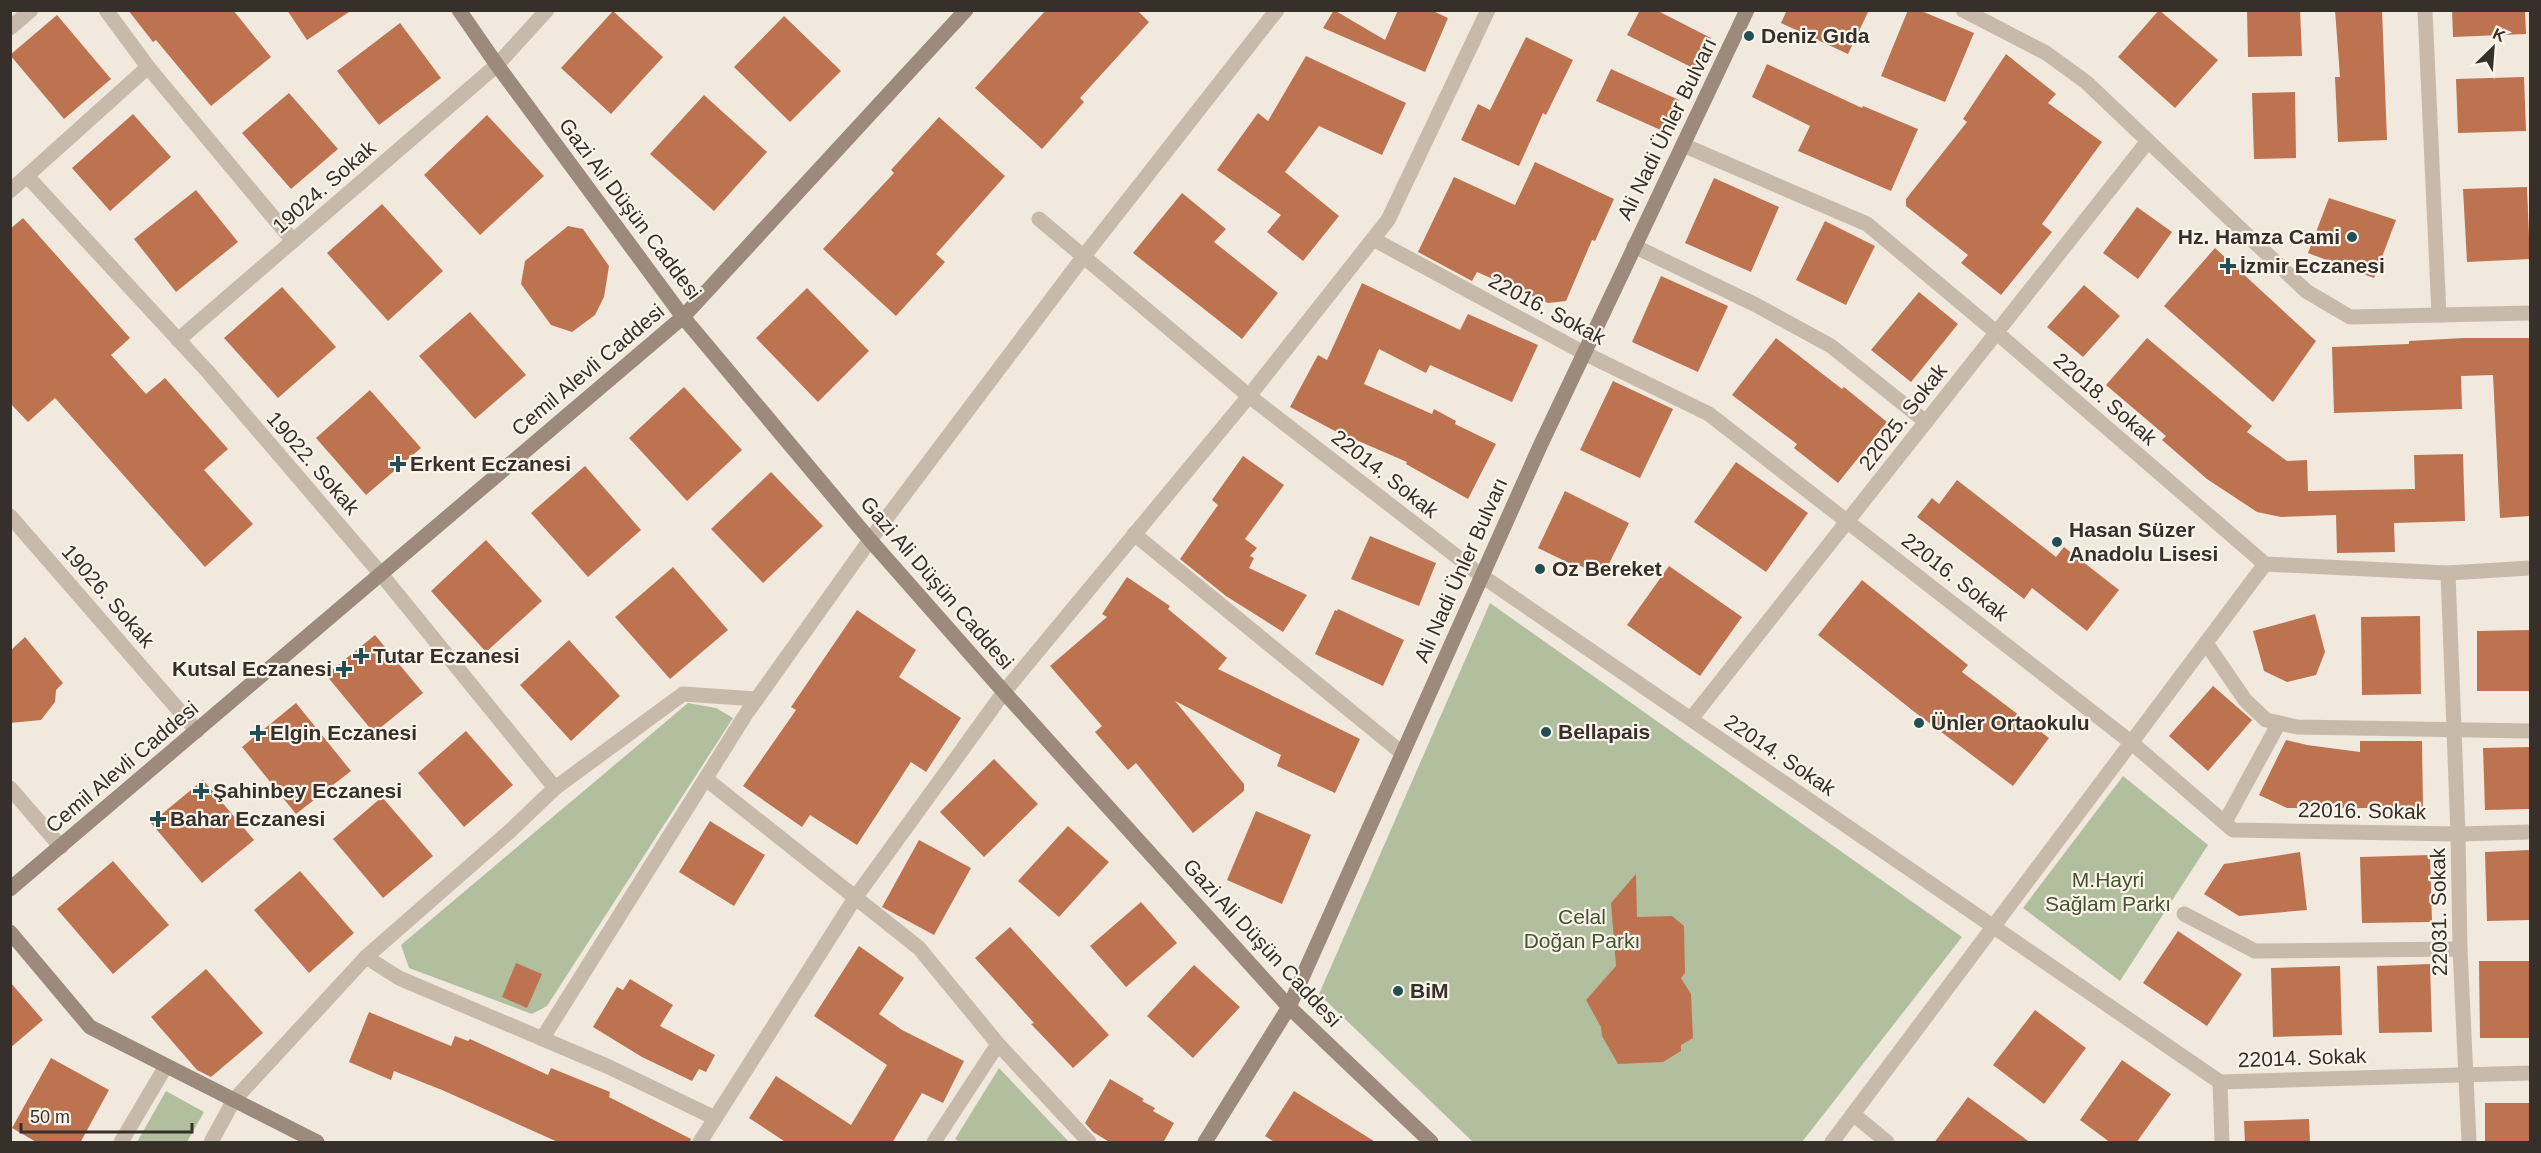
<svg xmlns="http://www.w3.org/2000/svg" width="2541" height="1153" viewBox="0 0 2541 1153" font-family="Helvetica,sans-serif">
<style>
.green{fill:#b2bf9f}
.building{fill:#bd7350}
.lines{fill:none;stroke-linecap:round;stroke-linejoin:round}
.street{stroke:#c8baab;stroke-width:15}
.secondary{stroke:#9c8a7c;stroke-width:15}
.poi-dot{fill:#224e55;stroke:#f9f3ea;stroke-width:2}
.labels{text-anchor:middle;stroke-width:4.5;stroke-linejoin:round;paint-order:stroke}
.poi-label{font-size:21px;font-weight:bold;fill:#362f2a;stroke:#f9f3ea;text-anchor:start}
.street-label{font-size:21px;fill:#362f2a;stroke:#f9f3ea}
.park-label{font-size:21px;fill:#43532f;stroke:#f9f3ea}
</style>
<rect width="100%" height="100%" fill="#f1e9de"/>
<g class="green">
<path d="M1490 603 1962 937 1802 1142H1473L1319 994Z"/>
<path d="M688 703 716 708 733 718 547 1006 532 1014 409 968 401 945Z"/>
<path d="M2123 776 2208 845 2120 981 2023 908Z"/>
<path d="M999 1068 1069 1142H960L955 1139Z"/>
<path d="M166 1091 204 1112 187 1142H137Z"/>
</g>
<g class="building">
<path d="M128 10H233L271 57 211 106 156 40 153 42Z"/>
<path d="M287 10H352L307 40Z"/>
<path d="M1046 10H1137L1149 22 1080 98 1084 102 1042 149 975 88Z"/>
<path d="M1334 10 1385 40 1398 10H1431L1448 18 1425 72 1323 28Z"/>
<path d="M1640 10H1656L1711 38 1695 69 1627 35Z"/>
<path d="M1787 10H1869L1848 54 1781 23Z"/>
<path d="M1908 10H1919L1974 33 1945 102 1881 76Z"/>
<path d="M2159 10 2218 60 2175 108 2118 57Z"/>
<path d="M2247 10H2300L2302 56 2248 57Z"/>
<path d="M2335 10H2382L2387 140 2338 142 2335 77H2340Z"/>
<path d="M2452 10H2525L2526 34 2453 37Z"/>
<path d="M613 11 663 57 611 114 561 68Z"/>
<path d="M57 15 111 79 64 119 10 55Z"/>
<path d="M784 16 841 71 790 122 734 67Z"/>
<path d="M400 23 441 78 379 125 337 71Z"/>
<path d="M1526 37 1573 60 1546 115 1543 113 1519 166 1461 140 1478 104 1490 110Z"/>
<path d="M2006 54 2056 94 2048 103 2102 142 2042 224 2052 232 2001 295 1961 263 1968 255 1906 206V199L1967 122 1963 119Z"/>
<path d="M1306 56 1406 103 1382 155 1319 126 1285 172 1339 216 1303 261 1267 232 1281 215 1217 170 1258 113 1268 121Z"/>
<path d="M1767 64 1862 108 1863 106 1918 129 1891 191 1798 151 1810 126 1752 97Z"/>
<path d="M1611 69 1679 100 1665 132 1596 101Z"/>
<path d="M2524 77 2526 131 2458 133 2456 79Z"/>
<path d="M2295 92 2296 158 2254 159 2252 93Z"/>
<path d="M289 93 338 149 291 189 242 133Z"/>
<path d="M704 95 767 152 714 211 650 154Z"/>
<path d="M133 114 171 157 110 211 72 168Z"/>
<path d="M487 115 544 176 480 235 424 175Z"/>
<path d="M939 117 1005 176 936 254 945 262 896 316 823 249 894 173 891 170Z"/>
<path d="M1535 162 1614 199 1595 241 1592 240 1566 301 1548 303 1477 272 1472 281 1418 252 1454 177 1515 205Z"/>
<path d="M1714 178 1779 207 1751 272 1685 243Z"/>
<path d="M2527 187 2530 259 2467 262 2463 189Z"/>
<path d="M196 190 238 242 176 292 134 239Z"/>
<path d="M1182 193 1226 229 1214 242 1278 293 1242 339 1133 253Z"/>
<path d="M2329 198 2396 220 2374 278 2308 253Z"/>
<path d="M382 204 443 271 388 321 327 253Z"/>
<path d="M2137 207 2172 232 2138 279 2103 253Z"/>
<path d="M23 218 130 338 111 355 146 394 165 378 228 449 204 470 253 524 205 567 55 398 28 422 10 403V229Z"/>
<path d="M1825 221 1875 246 1846 305 1796 280Z"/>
<path d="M568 226 583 229 609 266 604 297 595 315 572 332 551 325 521 284 525 261Z"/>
<path d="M2215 248 2316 341 2273 402 2164 306Z"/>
<path d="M1661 276 1728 306 1698 372 1632 342Z"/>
<path d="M1362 283 1460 330 1468 314 1538 345 1512 402 1430 365 1426 373 1379 349 1364 384 1432 414 1434 409 1456 421 1455 424 1496 444 1468 499 1406 464 1407 462 1333 430 1290 407 1318 355 1327 360Z"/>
<path d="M2084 285 2120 316 2083 357 2047 327Z"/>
<path d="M282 287 336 347 278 398 224 338Z"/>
<path d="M807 288 869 351 818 402 756 338Z"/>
<path d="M1919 292 1958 324 1911 382 1871 350Z"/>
<path d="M470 312 526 375 475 419 419 356Z"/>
<path d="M1776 338 1842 389 1844 387 1887 422 1838 483 1794 448 1797 444 1732 395Z"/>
<path d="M2147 338 2252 426 2247 432 2287 461 2307 460 2308 491 2415 489 2414 455 2463 454 2465 521 2394 523 2395 552 2337 553 2336 515 2281 517 2257 512 2207 479 2162 440 2166 436 2106 385Z"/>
<path d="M2464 338H2530V516L2500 518 2493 375 2461 376 2462 409 2334 413 2332 347 2409 344V341Z"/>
<path d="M1613 381 1673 409 1640 478 1580 450Z"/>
<path d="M684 387 742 450 687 501 629 438Z"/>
<path d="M370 390 421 448 366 495 316 438Z"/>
<path d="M1243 456 1284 485 1245 539 1257 548 1250 556 1254 558 1249 568 1307 595 1283 632 1226 596 1180 559 1218 505 1212 500Z"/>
<path d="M1736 462 1808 513 1766 572 1694 522Z"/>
<path d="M585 466 641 530 588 577 531 513Z"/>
<path d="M771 472 823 526 763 583 711 529Z"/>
<path d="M1957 480 2056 557 2064 547 2119 590 2087 631 2032 588 2024 599 1917 517 1932 498 1939 504Z"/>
<path d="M1565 491 1629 523 1603 576 1576 564 1575 566 1538 548Z"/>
<path d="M1370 536 1436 563 1419 606 1351 579Z"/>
<path d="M486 540 542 601 486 652 431 591Z"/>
<path d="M1669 566 1742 617 1700 676 1627 625Z"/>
<path d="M673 567 728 630 670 679 615 617Z"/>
<path d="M1127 577 1170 606 1168 609 1227 658 1218 669 1360 739 1335 793 1277 766 1281 755 1175 701 1244 784V791L1193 833 1136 763 1128 770 1095 732 1102 726 1050 666 1107 617 1102 614Z"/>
<path d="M1862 580 1968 665 1962 672 2049 738 2013 786 1912 710 1818 635Z"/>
<path d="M1338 609 1404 640 1383 686 1315 654 1335 610 1337 611Z"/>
<path d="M857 610 916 650 899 677 961 718 926 772 911 762 857 845 810 815 802 827 743 786 796 710 791 707Z"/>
<path d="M2315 614 2325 652 2316 675 2287 682 2264 671 2253 631Z"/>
<path d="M2420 616 2421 694 2362 695 2361 617Z"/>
<path d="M2530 630V691H2477V631Z"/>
<path d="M375 635 423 693 374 733 326 675Z"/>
<path d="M25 637 63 683 56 690 55 702 41 720 10 723V651Z"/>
<path d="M569 640 620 696 571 741 520 685Z"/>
<path d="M2213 686 2252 720 2208 771 2169 736Z"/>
<path d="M296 703 351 771 296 814 242 747Z"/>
<path d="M466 731 513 785 464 827 418 773Z"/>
<path d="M2286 740 2307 745 2360 752V741H2422L2423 808H2287L2259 795Z"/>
<path d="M2530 747V809L2485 810 2483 748Z"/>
<path d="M994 759 1038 804 984 857 940 812Z"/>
<path d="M203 780 254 840 202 883 151 823Z"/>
<path d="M382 797 433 856 383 898 333 839Z"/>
<path d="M1256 811 1311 835 1282 904 1227 880Z"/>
<path d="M710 821 765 855 734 906 679 872Z"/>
<path d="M1068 826 1109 862 1059 917 1018 881Z"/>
<path d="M919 840 971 868 934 935 882 907Z"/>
<path d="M2530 850V920L2487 921 2485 852Z"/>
<path d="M2300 852 2307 910 2239 916 2204 894 2224 864Z"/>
<path d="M2430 855 2432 922 2362 923 2360 857Z"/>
<path d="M113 861 169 925 113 974 57 909Z"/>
<path d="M300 871 354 933 309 973 254 910Z"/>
<path d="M1636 874 1637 917 1672 916 1684 926 1685 973 1681 978 1691 994 1693 1038 1681 1045V1051L1663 1062 1618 1064 1602 1036 1601 1027 1586 1000 1616 966 1611 903Z"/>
<path d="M1141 902 1177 943 1126 987 1090 946Z"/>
<path d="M1010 927 1109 1035 1073 1068 1031 1024 1034 1023 975 958Z"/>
<path d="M2178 931 2242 974 2207 1026 2143 983Z"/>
<path d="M859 946 904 978 879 1014 902 1030 964 1061 943 1103 922 1093 892 1143H787L749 1118 776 1076 851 1125 887 1065 814 1016Z"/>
<path d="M2479 961H2530V1038H2480Z"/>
<path d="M516 963 542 974 527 1008 502 997Z"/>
<path d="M2430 964 2432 1032 2379 1033 2377 966Z"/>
<path d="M1194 965 1240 1007 1193 1058 1147 1016Z"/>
<path d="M2340 966 2342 1035 2273 1037 2271 968Z"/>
<path d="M206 969 263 1033 211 1077 197 1070 151 1017Z"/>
<path d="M630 979 673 1005 660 1026 715 1055 706 1072 699 1069 692 1081 642 1057 593 1027 617 987 623 990Z"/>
<path d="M10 982 43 1020 10 1048Z"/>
<path d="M2035 1010 2086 1048 2044 1104 1993 1065Z"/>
<path d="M369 1012 451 1046 455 1036 468 1041 470 1039 548 1075 551 1068 610 1092 609 1097 691 1139 690 1143H560L442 1090 394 1071 391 1080 349 1062Z"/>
<path d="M51 1058 109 1090 80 1143H38L12 1128Z"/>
<path d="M2122 1060 2171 1094 2136 1143H2111L2080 1120Z"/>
<path d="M1110 1079 1144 1099 1142 1101 1155 1108 1153 1111 1174 1123 1163 1143H1111L1093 1132 1085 1123Z"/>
<path d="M1294 1091 1377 1143H1276L1265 1136Z"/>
<path d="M1968 1097 2031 1143H1934Z"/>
<rect x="2485" y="1103" width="45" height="40"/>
<path d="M2309 1119 2310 1143H2245L2244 1121Z"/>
</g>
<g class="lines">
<g class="street">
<path d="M106 10 148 67 293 241"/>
<path d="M1963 10 2046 53 2086 82 2306 291 2350 317 2530 313"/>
<path d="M2425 10 2439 315"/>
<path d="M10 28 31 10"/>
<path d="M1683 145 1867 224 1997 333 2265 564 2448 573 2530 568"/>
<path d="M27 176 209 373 381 574 555 788"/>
<path d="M10 191 148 67"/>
<path d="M1039 219 1249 396 1482 576 2220 1082 2530 1073"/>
<path d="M1373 239 1584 353 1709 414 2132 743 2233 830 2458 834 2530 832"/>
<path d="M1634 246 1756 305 1831 346 1926 422"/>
<path d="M178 340 497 65 547 10"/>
<path d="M10 516 197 731"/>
<path d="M1134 534 1402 753"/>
<path d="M2448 573 2458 834 2460 949 2469 1142"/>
<path d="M2206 643 2245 700 2266 720 2297 727 2530 731"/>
<path d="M1691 719 2148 141"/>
<path d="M706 779 919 948 998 1044 1089 1142"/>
<path d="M10 788 61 847"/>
<path d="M2225 822 2279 723"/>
<path d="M2184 914 2255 951 2460 949"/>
<path d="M366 957 399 978 609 1067 715 1118"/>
<path d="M542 1039 746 714 870 540 1084 256 1277 10"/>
<path d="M2220 1082 2222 1142"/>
<path d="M1853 1114 1887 1142"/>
<path d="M121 1142 166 1066"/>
<path d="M211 1142 234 1100 366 957 510 831 555 788 683 694 757 699"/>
<path d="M700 1142 855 898 1004 692 1249 396 1388 220 1488 10"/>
<path d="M934 1142 998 1044"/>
<path d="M1832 1142 2265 564"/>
</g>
<g class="secondary">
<path d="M459 10 497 65 683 317 870 540 1004 692 1289 1007 1431 1142"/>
<path d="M10 889 683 317 966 10"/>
<path d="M10 932 90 1027 317 1142"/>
<path d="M1205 1142 1289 1007 1541 444 1747 10"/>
</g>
</g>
<g class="poi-dot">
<circle cx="1749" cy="36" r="6"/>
<circle cx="2352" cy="237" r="6"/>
<path d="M2225 257h6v6h6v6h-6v6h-6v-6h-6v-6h6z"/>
<path d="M395 455h6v6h6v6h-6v6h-6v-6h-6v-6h6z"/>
<circle cx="2057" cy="542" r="6"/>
<circle cx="1540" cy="569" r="6"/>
<path d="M358 647h6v6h6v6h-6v6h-6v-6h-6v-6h6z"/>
<path d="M341 660h6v6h6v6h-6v6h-6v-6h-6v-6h6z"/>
<circle cx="1919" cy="723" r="6"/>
<circle cx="1546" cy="732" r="6"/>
<path d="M255 724h6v6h6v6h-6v6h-6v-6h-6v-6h6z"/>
<path d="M198 782h6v6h6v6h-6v6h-6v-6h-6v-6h6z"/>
<path d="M155 810h6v6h6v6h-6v6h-6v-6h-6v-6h6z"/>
<circle cx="1398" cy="991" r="6"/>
</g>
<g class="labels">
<g class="poi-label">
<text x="1761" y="43">Deniz Gıda</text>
<text x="2340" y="244" text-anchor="end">Hz. Hamza Cami</text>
<text x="2240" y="273">İzmir Eczanesi</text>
<text x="410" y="471">Erkent Eczanesi</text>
<text x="2069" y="537">Hasan Süzer<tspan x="2069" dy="24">Anadolu Lisesi</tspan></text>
<text x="1552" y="576">Oz Bereket</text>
<text x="373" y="663">Tutar Eczanesi</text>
<text x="332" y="676" text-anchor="end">Kutsal Eczanesi</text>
<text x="1931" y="730">Ünler Ortaokulu</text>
<text x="1558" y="739">Bellapais</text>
<text x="270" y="740">Elgin Eczanesi</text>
<text x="213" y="798">Şahinbey Eczanesi</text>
<text x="170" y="826">Bahar Eczanesi</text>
<text x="1410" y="998">BiM</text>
</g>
<g class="street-label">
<text transform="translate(1667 129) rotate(-64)" y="7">Ali Nadi Ünler Bulvarı</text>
<text transform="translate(324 187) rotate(-41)" y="7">19024. Sokak</text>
<text transform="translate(630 209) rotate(53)" y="7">Gazi Ali Düşün Caddesi</text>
<text transform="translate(1547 309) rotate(28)" y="7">22016. Sokak</text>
<text transform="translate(588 370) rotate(-40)" y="7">Cemil Alevli Caddesi</text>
<text transform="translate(2105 399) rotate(41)" y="7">22018. Sokak</text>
<text transform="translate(1903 417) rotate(-52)" y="7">22025. Sokak</text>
<text transform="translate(313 463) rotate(49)" y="7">19022. Sokak</text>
<text transform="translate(1385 474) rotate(38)" y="7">22014. Sokak</text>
<text transform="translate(1461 570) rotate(-66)" y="7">Ali Nadi Ünler Bulvarı</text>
<text transform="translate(1955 577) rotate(38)" y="7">22016. Sokak</text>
<text transform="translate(937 583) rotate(49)" y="7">Gazi Ali Düşün Caddesi</text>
<text transform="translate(108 596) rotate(49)" y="7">19026. Sokak</text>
<text transform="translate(1780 755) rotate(34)" y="7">22014. Sokak</text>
<text transform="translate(122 767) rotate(-40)" y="7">Cemil Alevli Caddesi</text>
<text transform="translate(2362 811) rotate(1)" y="7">22016. Sokak</text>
<text transform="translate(2439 912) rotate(-91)" y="7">22031. Sokak</text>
<text transform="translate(1262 943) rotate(47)" y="7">Gazi Ali Düşün Caddesi</text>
<text transform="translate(2302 1058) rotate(-2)" y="7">22014. Sokak</text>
</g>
<g class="park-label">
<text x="2108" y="887">M.Hayri<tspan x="2108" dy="24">Sağlam Parkı</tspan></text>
<text x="1582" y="924">Celal<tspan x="1582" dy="24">Doğan Parkı</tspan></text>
</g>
</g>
<rect width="2541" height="1153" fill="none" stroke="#362f2a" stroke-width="24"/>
<g transform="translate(2493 48) rotate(25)" stroke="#f9f3ea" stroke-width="4.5" paint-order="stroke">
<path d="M0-4.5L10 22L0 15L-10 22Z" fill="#362f2a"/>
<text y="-9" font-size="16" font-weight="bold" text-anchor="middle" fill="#362f2a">K</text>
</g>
<path d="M21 1123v9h171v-9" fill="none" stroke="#362f2a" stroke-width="3"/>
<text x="30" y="1123" font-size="18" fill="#362f2a" stroke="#f9f3ea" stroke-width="4.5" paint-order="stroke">50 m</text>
</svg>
